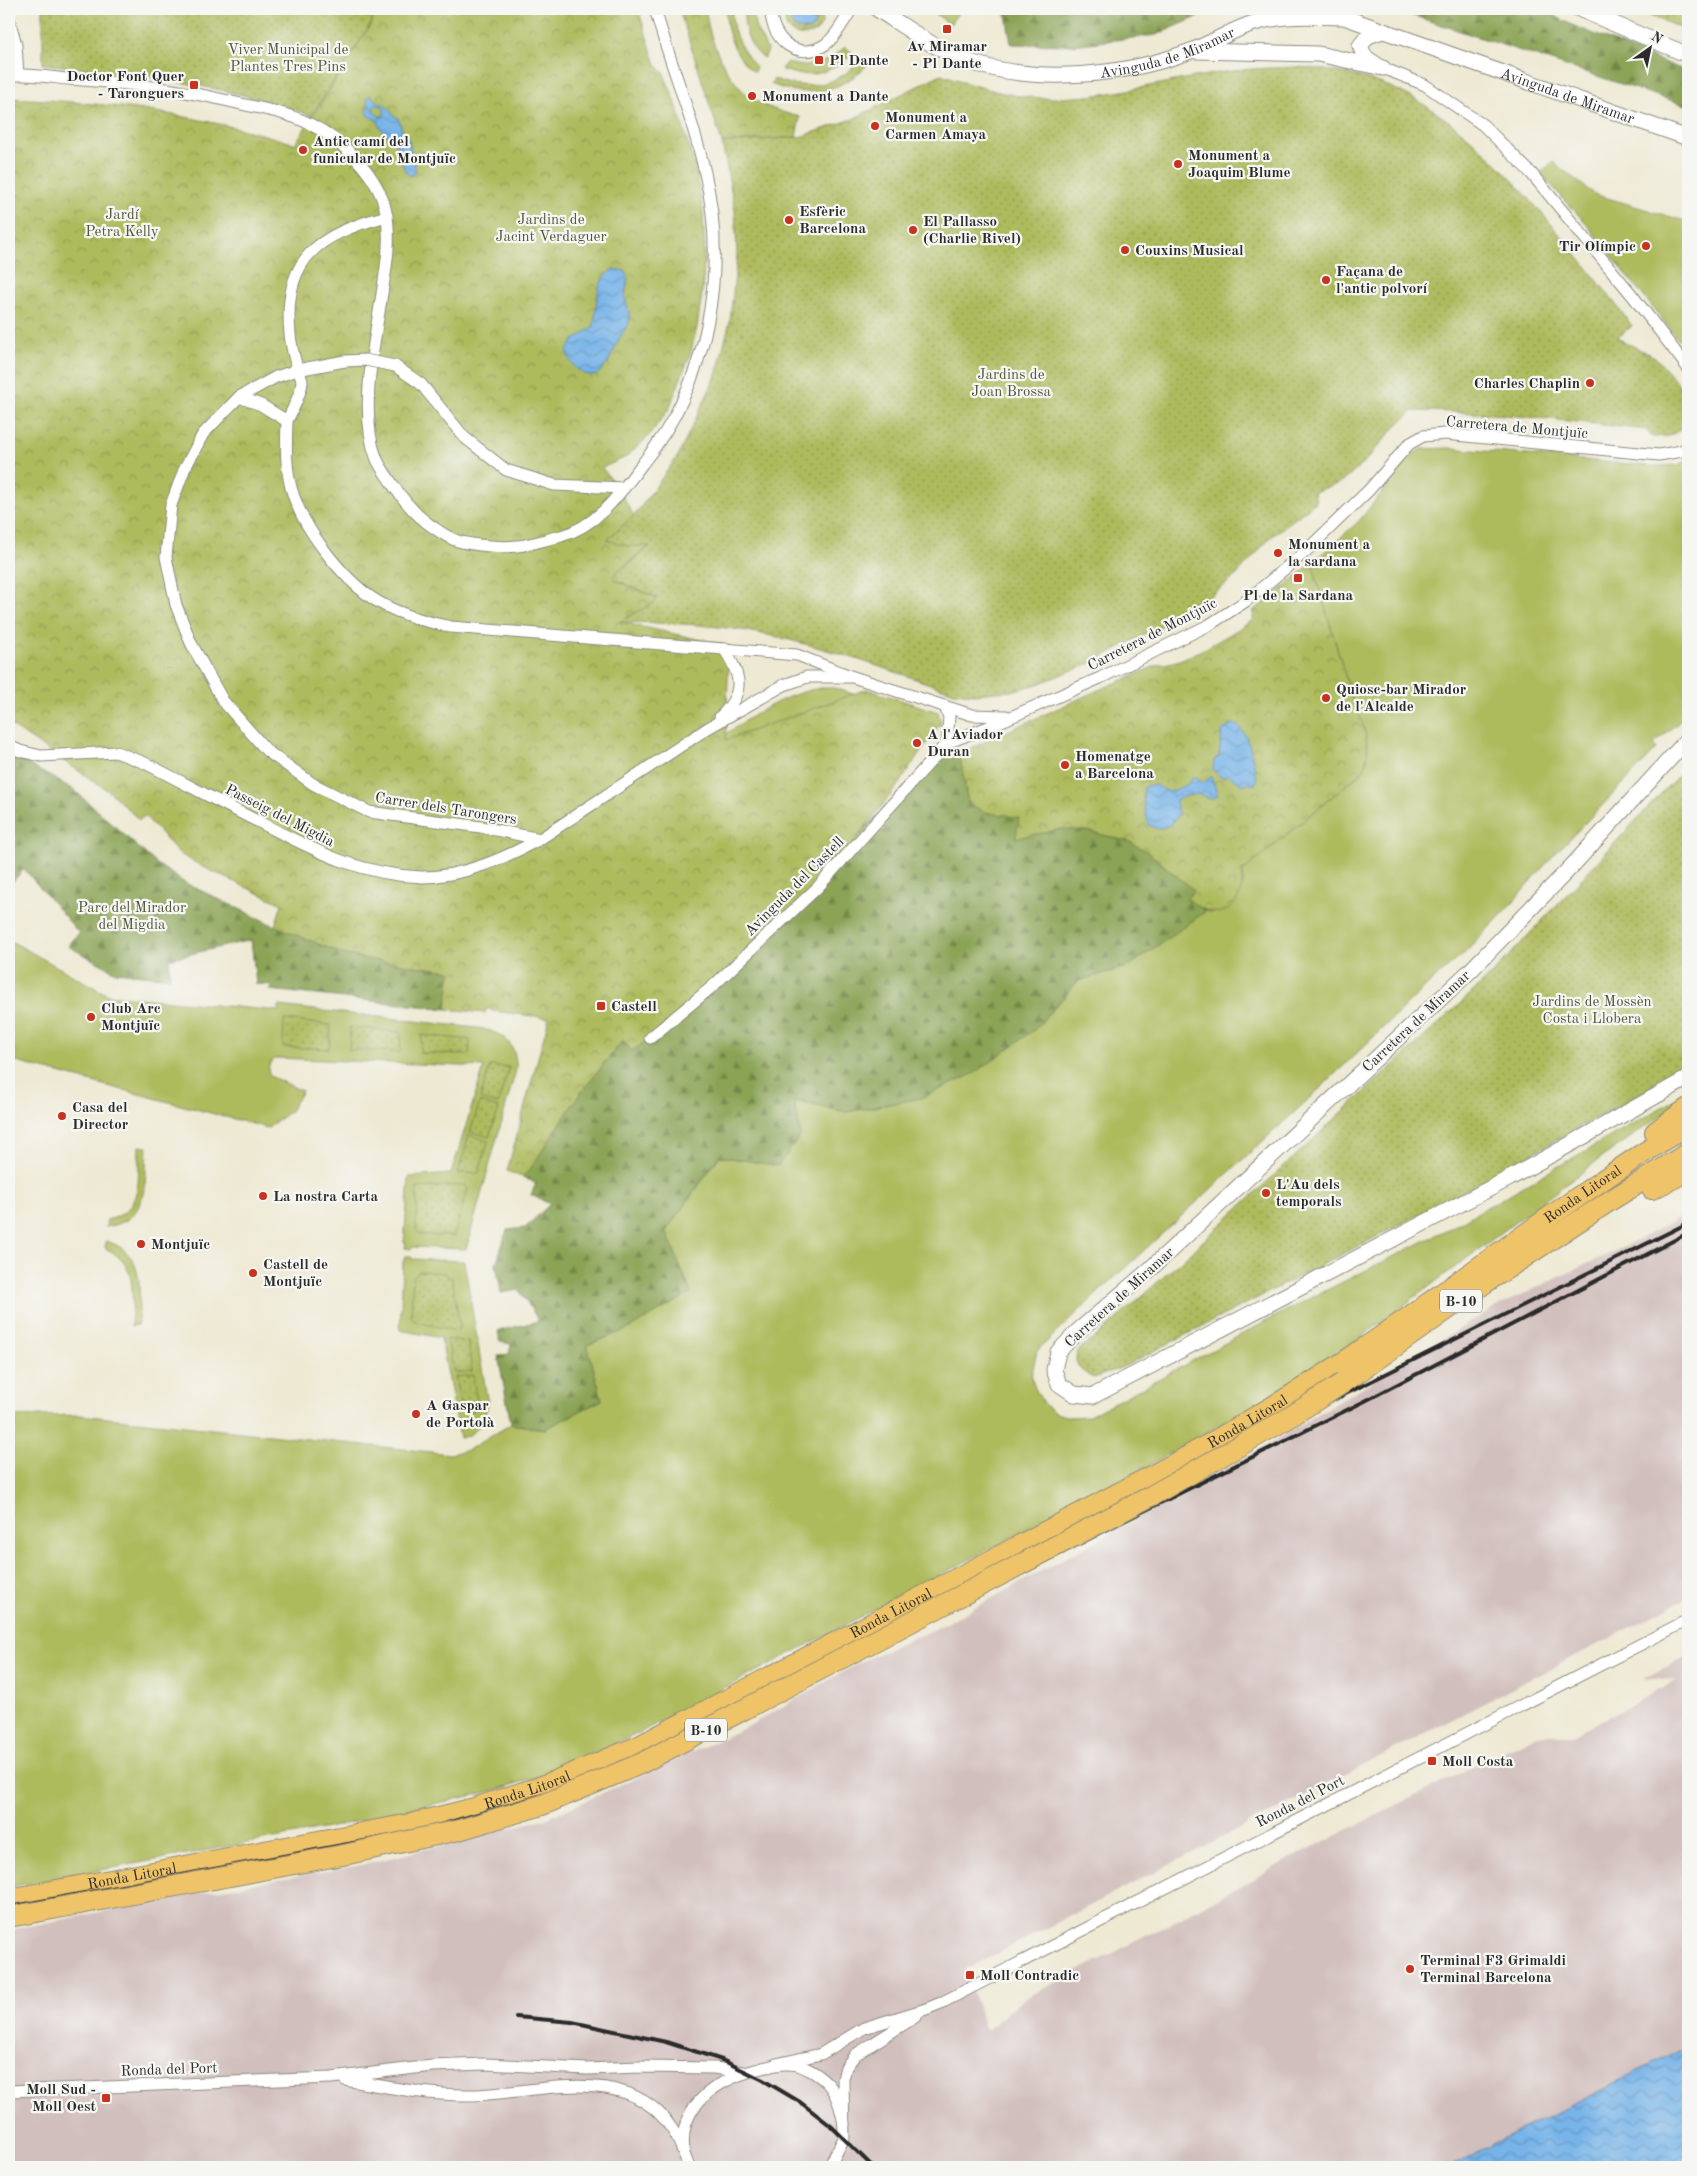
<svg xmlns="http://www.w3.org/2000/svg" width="1697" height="2176" viewBox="0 0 1697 2176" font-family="'Old Standard TT',serif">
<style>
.industrial{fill:#d1bfbd}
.grass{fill:#aebb5d;stroke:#6c7344}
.forest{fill:url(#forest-firs);stroke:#5a6740}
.park{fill:url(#park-crowns);stroke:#6c7344}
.garden{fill:url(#garden-dots);stroke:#6c7344}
.water{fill:url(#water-waves);stroke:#51708a;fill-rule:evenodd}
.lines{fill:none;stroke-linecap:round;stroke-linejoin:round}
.minor-casing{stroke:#8c8a7f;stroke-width:13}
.tertiary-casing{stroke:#8c8a7f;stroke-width:17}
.trunk-casing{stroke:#8c8a7f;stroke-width:22}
.minor{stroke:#fff;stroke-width:11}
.tertiary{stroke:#fff;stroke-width:15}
.trunk{stroke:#efc469;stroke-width:20}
.rail{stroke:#2b2b2b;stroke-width:4}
.minor-bridge-casing{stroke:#8c8a7f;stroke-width:13;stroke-linecap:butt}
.trunk-bridge-casing{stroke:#8c8a7f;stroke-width:22;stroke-linecap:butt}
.minor-bridge{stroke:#fff;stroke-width:11}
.trunk-bridge{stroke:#efc469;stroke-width:20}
.poi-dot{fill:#c8321e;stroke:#f6f6f2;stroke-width:2}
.labels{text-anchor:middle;stroke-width:4.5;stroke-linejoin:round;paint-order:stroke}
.shield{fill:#f6f6f2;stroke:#686867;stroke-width:1}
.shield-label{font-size:14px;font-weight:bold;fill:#2b2b2b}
.poi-label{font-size:15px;font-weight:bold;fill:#2b2b2b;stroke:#f6f6f2;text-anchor:start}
.park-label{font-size:15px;fill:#52563a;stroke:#f6f6f2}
.street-label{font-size:15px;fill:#2b2b2b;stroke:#f6f6f2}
</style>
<defs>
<pattern id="forest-firs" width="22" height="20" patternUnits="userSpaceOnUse" patternTransform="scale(1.25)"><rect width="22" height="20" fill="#8aa354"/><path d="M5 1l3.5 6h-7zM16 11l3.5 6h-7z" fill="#718546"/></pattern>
<pattern id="park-crowns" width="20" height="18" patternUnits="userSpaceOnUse" patternTransform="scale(1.25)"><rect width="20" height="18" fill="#aebb5d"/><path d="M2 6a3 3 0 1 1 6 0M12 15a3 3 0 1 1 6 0" fill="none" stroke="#8e984d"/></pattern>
<pattern id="garden-dots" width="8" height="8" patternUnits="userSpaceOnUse" patternTransform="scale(1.25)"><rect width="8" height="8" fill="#aebb5d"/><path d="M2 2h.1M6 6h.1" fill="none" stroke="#8e984d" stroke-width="1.8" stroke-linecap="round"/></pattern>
<pattern id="water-waves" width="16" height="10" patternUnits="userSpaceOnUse" patternTransform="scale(1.25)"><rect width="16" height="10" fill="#77b4e9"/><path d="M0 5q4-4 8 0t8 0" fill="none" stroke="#6293bd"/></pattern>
</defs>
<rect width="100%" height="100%" fill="#f6f6f2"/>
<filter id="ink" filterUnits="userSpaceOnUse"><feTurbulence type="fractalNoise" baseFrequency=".02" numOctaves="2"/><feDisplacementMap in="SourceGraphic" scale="10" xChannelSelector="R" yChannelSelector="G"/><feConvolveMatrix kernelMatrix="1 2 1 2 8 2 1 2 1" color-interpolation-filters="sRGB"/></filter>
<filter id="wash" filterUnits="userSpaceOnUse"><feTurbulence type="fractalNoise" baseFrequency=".0096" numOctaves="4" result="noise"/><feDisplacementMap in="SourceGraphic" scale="20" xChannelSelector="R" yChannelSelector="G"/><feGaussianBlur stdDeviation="1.12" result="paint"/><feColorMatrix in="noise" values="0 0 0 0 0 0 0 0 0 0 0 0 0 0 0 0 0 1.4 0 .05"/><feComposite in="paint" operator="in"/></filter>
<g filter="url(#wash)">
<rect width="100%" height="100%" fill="#eee9d3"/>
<path class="industrial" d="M1688 1213V1598L965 1970 986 2031 1023 1999 1181 1918 1301 1853 1537 1735H1573L1677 1681 1644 1678 1688 1656V2046L1449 2167H9V1930L183 1896 367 1864 548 1818 749 1726 862 1661 943 1625 1220 1473 1494 1308 1640 1239Z"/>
<g class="grass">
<path d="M726 9H732C731 33 741 49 756 67L754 72C735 57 725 32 726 9Z"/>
<path d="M744 9H753L755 26 768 51 764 58C748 48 743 26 744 9Z"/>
<path d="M928 9H956L958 13 950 24Z"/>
<path d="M845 47 853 53C833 73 807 81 781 69L787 62C808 71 829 62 845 47Z"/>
<path d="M865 62 868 64C843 92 805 99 771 84L774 79C797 88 820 88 842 76 850 71 855 64 865 62Z"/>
<path d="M1553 162 1594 194 1688 222V352L1584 221 1540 173Z"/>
<path d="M1449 448 1652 466 1677 465 1688 461V714L1654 744 1657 749 1553 856 1505 911 1464 954 1435 978 1312 1096 1102 1289 1037 1351 1031 1377 1035 1388 1043 1403 1052 1411 1059 1414 1069 1417 1089 1416 1293 1307 1454 1226 1669 1103 1688 1094V1097L1601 1158 1363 1336 1258 1403 1150 1465 635 1735 540 1776 496 1790 323 1829 9 1887V1417L79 1415 450 1454 468 1450 511 1424 545 1429 602 1400 587 1345 626 1330 691 1293 666 1231 720 1156 778 1165 794 1101 847 1112 921 1098 1035 1029 1078 981 1129 966 1206 911 1212 913 1243 885V871L1363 771 1367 758 1364 729 1352 699 1312 563 1359 521 1414 453 1422 449Z"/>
<path d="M820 688H834L862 697 697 754C736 728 773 696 820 688Z"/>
<path d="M9 940 108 995 279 1011V1006L478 1028C502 1032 518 1043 516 1070L466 1249 412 1247 411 1249 405 1248 406 1243H404L409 1177 451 1174 484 1067 277 1058C269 1062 266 1067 270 1076L302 1091 290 1111 268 1128 9 1060Z"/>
<path d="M139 1146 147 1147C145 1181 150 1221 106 1227L107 1220C144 1212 138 1176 139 1146Z"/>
<path d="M106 1241C147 1253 139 1291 138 1325L131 1326C132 1294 139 1264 105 1248Z"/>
<path d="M405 1256H411V1259L464 1261 488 1404C484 1420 478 1434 460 1438L441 1338 400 1330 403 1262Z"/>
</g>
<g class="forest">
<path d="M1005 9H1216L1156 35 1073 45 1011 44Z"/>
<path d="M1393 9H1541L1572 25 1688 72V106Z"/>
<path d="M947 743 960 756 968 803 985 812 1020 818 1016 837 1061 829 1088 831 1131 842 1150 854 1194 890 1197 906 1206 911 1129 966 1078 981 1035 1029 975 1073 921 1098 847 1112 794 1101 801 1135 778 1166 719 1156 666 1231 691 1293 626 1330 587 1345 602 1400 544 1429 511 1424 498 1355 509 1354 511 1344 500 1342 498 1331 539 1321 519 1290 501 1293 496 1264 507 1230 525 1228 550 1204 531 1195 536 1183 522 1177 530 1169 579 1095 623 1040 632 1050 713 986Z"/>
<path d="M9 754 73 789 157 864 185 883 275 926 343 954 373 960 451 971 446 1009 270 990 271 985 256 984 251 940 169 959 170 978 116 972 68 946 79 933 24 869 9 886Z"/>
</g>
<g class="park">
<path d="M377 9H638L656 65 663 72 674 98 695 165 703 211 705 253 702 293 697 327 691 352 669 409 647 438 626 457 602 468 617 486 634 516 608 539 628 546 651 545 616 572 615 580 657 598 655 602 620 622 729 646 726 740 867 689 938 712 941 722 899 784 818 887 650 1038 632 1051 623 1040 579 1095 530 1169 522 1177 507 1171 549 1018 492 1011 491 1009H486L485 1013 446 1009 451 971 373 960 343 954 275 926 282 904 203 867 180 854 145 816 139 820 110 792 9 724V98C106 102 202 115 295 144L369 27Z"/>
<path d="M679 9H706C707 38 728 83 753 99 768 108 783 113 800 117L796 137 722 143Z"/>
<path d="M1633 9H1688V31Z"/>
<path d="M1312 563 1352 699C1362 720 1374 749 1363 771L1243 871C1243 911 1219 926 1187 898L1194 890 1150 854 1131 842 1088 831 1061 829 1016 838 1019 818 985 812 968 803 960 756 962 752 1096 691 1161 664C1184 664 1232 633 1253 620L1254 610 1271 598Z"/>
</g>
<g class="garden">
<path d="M43 9H377L369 27 311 116C289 106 266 101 242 95 176 79 110 71 43 64Z"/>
<path d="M787 9H792L790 12 804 31 815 25 816 12 814 9H820C835 42 773 46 787 9Z"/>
<path d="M1298 67C1337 70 1377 78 1411 97 1464 126 1506 171 1544 216 1575 252 1604 288 1632 326L1617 338 1655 357 1678 383 1688 399V418L1680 430 1669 436 1652 437 1646 430C1569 421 1491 411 1413 411L1395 427 1360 467 1340 483 1314 492 1316 502 1271 537 1235 577 1192 610 1128 643 1091 663 1035 685 1010 691 975 694 954 692C891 671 828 647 763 634 716 624 667 623 619 622L655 602 656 597 615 580 613 576 650 546H628L607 540 634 516 678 456 716 376 730 321 737 256 735 211 722 143 800 137 853 119 941 74C973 85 1007 97 1041 98 1107 100 1169 79 1233 71 1255 68 1277 68 1298 67Z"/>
<path d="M1688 765V1067L1452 1198 1123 1367 1094 1378C1069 1367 1071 1350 1094 1339L1189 1254 1492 974Z"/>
<path d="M284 1020 331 1025 329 1049 283 1047Z"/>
<path d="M350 1027 401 1032 400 1052 349 1050Z"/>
<path d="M422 1035 470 1040 469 1055 420 1053Z"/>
<path d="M490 1066 509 1067 498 1104 480 1099Z"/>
<path d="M480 1102 499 1108 489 1137 470 1132Z"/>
<path d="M469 1135 488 1141 479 1173H458Z"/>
<path d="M465 1185 468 1189 454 1236 420 1235 416 1229 417 1188Z"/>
<path d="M419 1271 446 1273 447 1276 452 1278 460 1327 457 1331 417 1322 411 1316 413 1277Z"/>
<path d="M447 1339 468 1342 472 1371 454 1373Z"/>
<path d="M473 1375 478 1409 462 1413 455 1377Z"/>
</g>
<g class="water">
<path d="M792 9H814C819 17 817 25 808 30L796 29 790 21Z"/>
<path d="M370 95C375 101 381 102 387 107 392 111 391 115 398 118L403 132 408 138 416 171 414 174 410 176C400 168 403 157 397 147 392 138 379 131 378 121L370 117 366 110 369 106 367 98ZM375 105H379L384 108V115L380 117 373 111Z"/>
<path d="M614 269 625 271 628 278 625 297 630 317 629 323 620 337 609 361 597 375C583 378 569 365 567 351L573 341 593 327C599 308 592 280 614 269Z"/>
<path d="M1233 724C1249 726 1254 767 1257 780L1255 785 1247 783 1243 785 1228 775 1222 778 1213 770 1214 760 1219 756 1222 731Z"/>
<path d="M1211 776 1218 795 1212 799 1197 794 1183 797 1176 801 1178 815 1172 824 1158 829 1149 825C1146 817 1140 792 1145 786L1154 785 1170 792 1187 785 1193 777 1204 783Z"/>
<path d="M1688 2046V2167H1449Z"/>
</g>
</g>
<g filter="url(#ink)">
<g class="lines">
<g class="minor-casing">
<g id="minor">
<path d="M771 9C770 39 798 63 826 44 837 36 844 20 852 9"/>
<path d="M9 19 16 45 18 75"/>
<path d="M1383 68 1425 85 1483 125 1531 173 1632 295 1688 368"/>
<path d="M9 75C28 74 49 77 68 79 121 82 173 88 224 100 252 107 284 111 310 124 343 140 379 176 386 212 391 236 387 263 383 287 376 336 358 410 376 457 379 466 386 474 391 482 401 497 412 511 426 522 434 528 448 538 458 541 471 545 503 548 517 546 531 545 547 539 561 536 599 525 620 493 643 463 708 383 728 273 705 173 693 117 670 64 655 9"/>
<path d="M345 361 297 370 276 377 239 397 203 434 184 470 171 505 166 557 176 605 191 643 223 701 267 751 313 784 369 812 481 827 540 839 708 728 784 685 807 677H853"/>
<path d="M395 366 421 384 464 437 506 470 554 485 624 488"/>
<path d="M239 397 261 405 287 421C286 446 285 473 294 497 307 534 348 586 382 604 404 616 427 622 451 627L797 655 853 677 972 715 1006 716"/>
<path d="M287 421C292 410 301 395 302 382 302 377 298 372 297 368 294 357 291 345 290 334 282 257 320 234 387 216"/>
<path d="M945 707 949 717 947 743"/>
<path d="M720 717C745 693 742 676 724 649"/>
<path d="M9 746 20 751 41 756 116 752 145 763C184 783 223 804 263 824 316 851 360 875 422 877 463 877 505 858 540 839"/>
<path d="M650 1038 713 986 818 887 947 743 988 727 1100 678 1209 625 1246 601 1305 552 1369 490 1409 444 1423 436 1445 434 1659 455 1682 451 1688 446"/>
<path d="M776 2064 821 2054 864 2028 926 2009 941 2003 1688 1620"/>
<path d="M345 2080C388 2087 430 2096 474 2095 538 2093 629 2062 672 2129 680 2140 684 2155 689 2167"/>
<path d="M9 2091 331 2078 432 2066 485 2064 587 2069 640 2067 714 2068 744 2072"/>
<path d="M684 2150C678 2105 718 2080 755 2070 767 2067 777 2063 789 2064 804 2065 819 2074 829 2085 838 2096 841 2110 844 2124"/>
<path d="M829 2167 844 2138 843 2079 846 2067 855 2055 915 2017"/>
</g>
</g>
<g class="tertiary-casing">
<g id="tertiary">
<path id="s1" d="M877 9C907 28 939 52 973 63 1040 84 1123 76 1188 52 1211 44 1231 30 1254 23 1284 14 1314 16 1344 17L1688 138"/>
<path d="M1579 9 1688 55"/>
<path d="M1196 51 1318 54 1383 68"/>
<path d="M1377 65 1365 57 1360 46 1368 36 1383 31"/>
<path d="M1688 739 1571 867 1470 971 1147 1272 1078 1331 1058 1352 1054 1370 1059 1384 1074 1394 1093 1396 1510 1178 1688 1078"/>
</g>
</g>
<g class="trunk-casing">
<g id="trunk">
<path d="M1655 1132 1688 1108"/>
<path d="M1652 1189 1688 1171"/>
<path d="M1343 1383 1485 1283 1611 1200 1688 1153"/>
<path id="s2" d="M9 1899 415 1823 471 1809 545 1785 639 1746 1183 1459C1239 1427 1294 1395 1348 1359 1462 1282 1570 1197 1688 1125"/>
</g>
</g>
<use href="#minor" class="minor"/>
<use href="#tertiary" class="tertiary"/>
<use href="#trunk" class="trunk"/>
<g class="rail">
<path d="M9 1907 423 1830 584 1783 829 1658 985 1574 1688 1223"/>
<path d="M9 1919 67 1906 160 1895 352 1861 503 1823 585 1795 735 1722 1114 1526 1367 1400 1688 1233"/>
<path d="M516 2017 572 2022 666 2042 722 2060 763 2080 800 2102 831 2126 873 2167"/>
</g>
<g class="minor-bridge-casing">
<path id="minor-bridge" d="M345 361 365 360 395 366"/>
</g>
<g class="trunk-bridge-casing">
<path id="trunk-bridge" d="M9 1917 348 1854 459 1830 542 1805 640 1764 1151 1496 1285 1420 1343 1383"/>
</g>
<use href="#minor-bridge" class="minor-bridge"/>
<use href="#trunk-bridge" class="trunk-bridge"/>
</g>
</g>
<g class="poi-dot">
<rect x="942" y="24" width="10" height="10" rx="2.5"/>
<rect x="814" y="55" width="10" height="10" rx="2.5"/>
<rect x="189" y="80" width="10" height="10" rx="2.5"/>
<circle cx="752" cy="96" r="5"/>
<circle cx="875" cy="126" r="5"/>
<circle cx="303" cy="150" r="5"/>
<circle cx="1178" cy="164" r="5"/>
<circle cx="789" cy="220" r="5"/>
<circle cx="913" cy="230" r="5"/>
<circle cx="1646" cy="246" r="5"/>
<circle cx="1125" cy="250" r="5"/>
<circle cx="1326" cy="280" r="5"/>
<circle cx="1590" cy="383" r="5"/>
<circle cx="1278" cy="553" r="5"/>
<rect x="1293" y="573" width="10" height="10" rx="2.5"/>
<circle cx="1326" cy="698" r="5"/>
<circle cx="917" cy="743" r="5"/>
<circle cx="1065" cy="765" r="5"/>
<rect x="596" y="1001" width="10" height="10" rx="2.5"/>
<circle cx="91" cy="1017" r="5"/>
<circle cx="62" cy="1116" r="5"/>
<circle cx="1266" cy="1193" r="5"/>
<circle cx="263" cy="1196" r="5"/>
<circle cx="141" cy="1244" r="5"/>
<circle cx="253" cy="1273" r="5"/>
<circle cx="416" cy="1414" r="5"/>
<rect x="1427" y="1756" width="10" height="10" rx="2.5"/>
<circle cx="1410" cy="1969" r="5"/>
<rect x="965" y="1970" width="10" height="10" rx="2.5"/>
<rect x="101" y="2093" width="10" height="10" rx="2.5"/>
</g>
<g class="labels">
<g class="shield">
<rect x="1440" y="1289.5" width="42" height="23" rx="4"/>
<rect x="685" y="1718.5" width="42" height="23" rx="4"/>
</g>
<g class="shield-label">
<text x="1461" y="1306">B-10</text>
<text x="706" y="1735">B-10</text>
</g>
<g class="poi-label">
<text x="947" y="51" text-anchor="middle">Av Miramar<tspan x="947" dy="17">- Pl Dante</tspan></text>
<text x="829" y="65">Pl Dante</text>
<text x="184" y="81" text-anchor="end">Doctor Font Quer<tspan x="184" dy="17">- Taronguers</tspan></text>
<text x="762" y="101">Monument a Dante</text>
<text x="885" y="122">Monument a<tspan x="885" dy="17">Carmen Amaya</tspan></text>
<text x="313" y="146">Antic camí del<tspan x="313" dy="17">funicular de Montjuïc</tspan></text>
<text x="1188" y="160">Monument a<tspan x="1188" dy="17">Joaquim Blume</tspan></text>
<text x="799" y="216">Esfèric<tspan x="799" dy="17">Barcelona</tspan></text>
<text x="923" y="226">El Pallasso<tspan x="923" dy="17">(Charlie Rivel)</tspan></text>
<text x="1636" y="251" text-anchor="end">Tir Olímpic</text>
<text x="1135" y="255">Couxins Musical</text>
<text x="1336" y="276">Façana de<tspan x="1336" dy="17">l'antic polvorí</tspan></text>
<text x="1580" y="388" text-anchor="end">Charles Chaplin</text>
<text x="1288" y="549">Monument a<tspan x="1288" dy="17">la sardana</tspan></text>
<text x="1298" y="600" text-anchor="middle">Pl de la Sardana</text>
<text x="1336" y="694">Quiosc-bar Mirador<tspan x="1336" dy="17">de l'Alcalde</tspan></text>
<text x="927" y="739">A l'Aviador<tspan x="927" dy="17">Duran</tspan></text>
<text x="1075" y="761">Homenatge<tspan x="1075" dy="17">a Barcelona</tspan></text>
<text x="611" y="1011">Castell</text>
<text x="101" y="1013">Club Arc<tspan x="101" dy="17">Montjuïc</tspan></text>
<text x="72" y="1112">Casa del<tspan x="72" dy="17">Director</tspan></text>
<text x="1276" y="1189">L'Au dels<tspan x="1276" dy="17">temporals</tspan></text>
<text x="273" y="1201">La nostra Carta</text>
<text x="151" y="1249">Montjuïc</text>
<text x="263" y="1269">Castell de<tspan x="263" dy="17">Montjuïc</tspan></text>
<text x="426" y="1410">A Gaspar<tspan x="426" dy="17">de Portolà</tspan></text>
<text x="1442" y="1766">Moll Costa</text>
<text x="1420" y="1965">Terminal F3 Grimaldi<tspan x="1420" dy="17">Terminal Barcelona</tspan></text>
<text x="980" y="1980">Moll Contradic</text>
<text x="96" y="2094" text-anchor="end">Moll Sud -<tspan x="96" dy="17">Moll Oest</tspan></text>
</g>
<g class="park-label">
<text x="288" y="54">Viver Municipal de<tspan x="288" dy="17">Plantes Tres Pins</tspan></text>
<text x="122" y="219">Jardí<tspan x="122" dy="17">Petra Kelly</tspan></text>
<text x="551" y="224">Jardins de<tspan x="551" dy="17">Jacint Verdaguer</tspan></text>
<text x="1011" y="379">Jardins de<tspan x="1011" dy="17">Joan Brossa</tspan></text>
<text x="132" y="912">Parc del Mirador<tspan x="132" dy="17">del Migdia</tspan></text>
<text x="1592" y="1006">Jardins de Mossèn<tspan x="1592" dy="17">Costa i Llobera</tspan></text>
</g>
<g class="street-label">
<text dy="5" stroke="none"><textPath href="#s1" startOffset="309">Avinguda de Miramar</textPath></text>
<text dy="5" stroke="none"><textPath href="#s1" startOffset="729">Avinguda de Miramar</textPath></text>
<text transform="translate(1517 427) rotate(5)" y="5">Carretera de Montjuïc</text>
<text transform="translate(1152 634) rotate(-27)" y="5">Carretera de Montjuïc</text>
<text transform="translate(446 808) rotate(9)" y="5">Carrer dels Tarongers</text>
<text transform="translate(280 815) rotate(27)" y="5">Passeig del Migdia</text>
<text transform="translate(794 886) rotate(-45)" y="5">Avinguda del Castell</text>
<text transform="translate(1416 1021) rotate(-43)" y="5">Carretera de Miramar</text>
<text dy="5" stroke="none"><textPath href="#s2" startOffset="1745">Ronda Litoral</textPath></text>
<text transform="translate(1119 1297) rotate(-42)" y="5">Carretera de Miramar</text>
<text dy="5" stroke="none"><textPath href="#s2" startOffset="1340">Ronda Litoral</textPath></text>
<text dy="5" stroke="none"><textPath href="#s2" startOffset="935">Ronda Litoral</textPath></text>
<text dy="5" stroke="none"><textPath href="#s2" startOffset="530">Ronda Litoral</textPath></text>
<text transform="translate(1300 1801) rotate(-27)" y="5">Ronda del Port</text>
<text dy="5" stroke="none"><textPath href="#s2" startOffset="125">Ronda Litoral</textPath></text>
<text transform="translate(169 2069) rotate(-2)" y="5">Ronda del Port</text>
</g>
</g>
<rect width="1697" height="2176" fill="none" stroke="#f6f6f2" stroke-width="30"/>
<g transform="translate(1650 48) rotate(33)" stroke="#f6f6f2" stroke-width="4" paint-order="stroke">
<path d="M0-4L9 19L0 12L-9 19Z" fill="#2b2b2b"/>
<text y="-8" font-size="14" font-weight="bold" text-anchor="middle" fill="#2b2b2b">N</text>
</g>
</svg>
